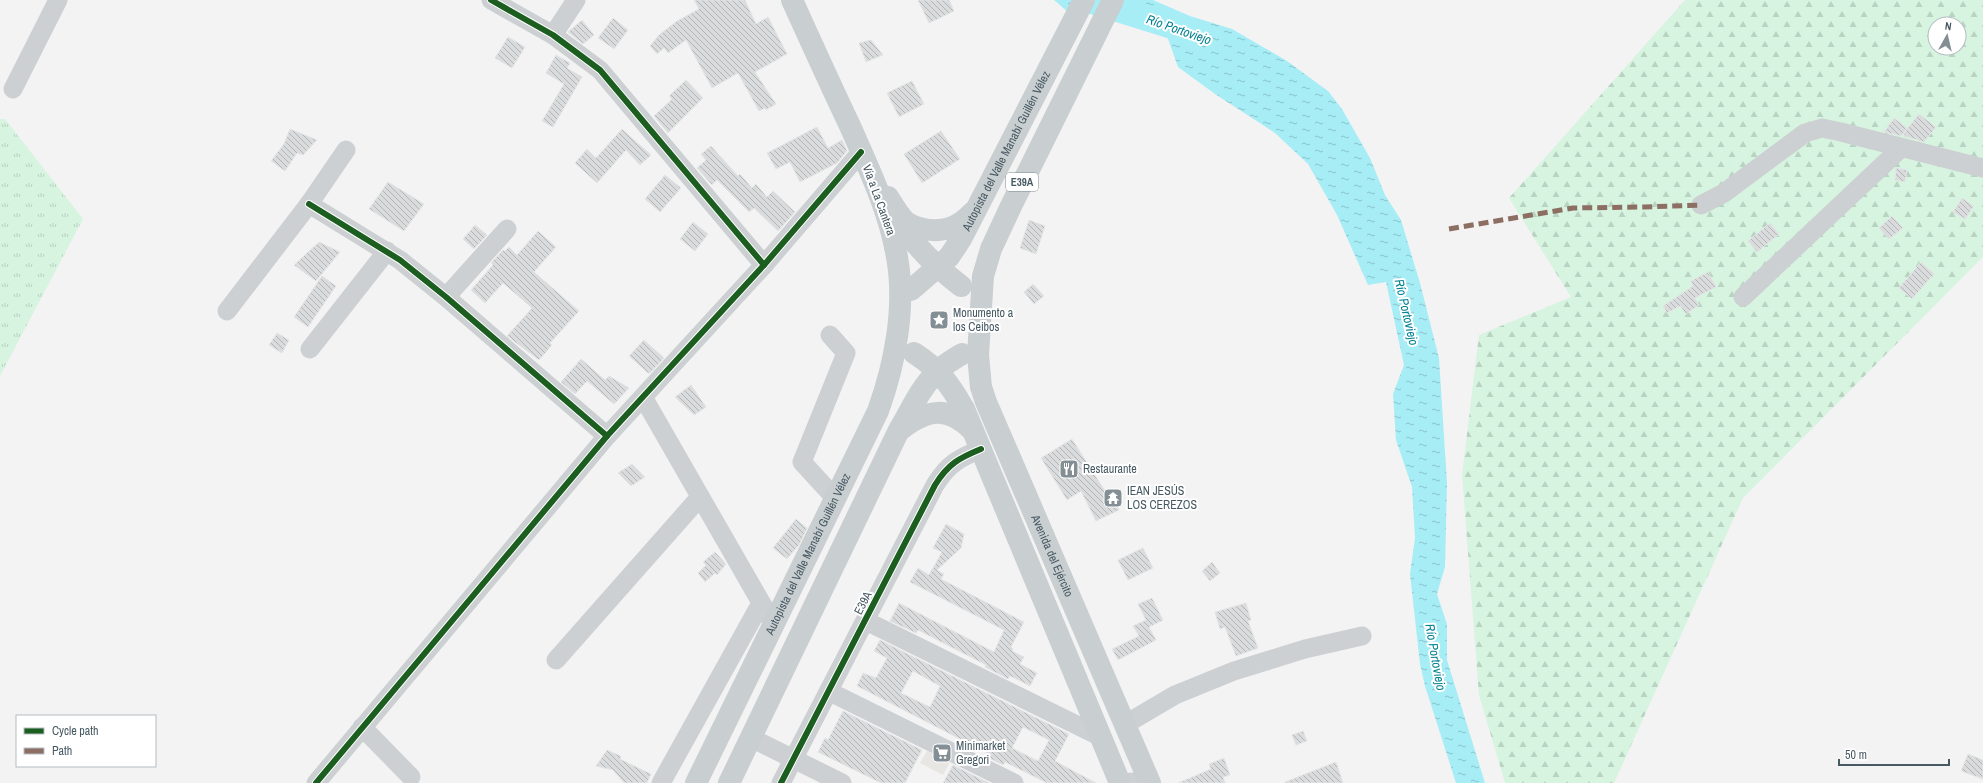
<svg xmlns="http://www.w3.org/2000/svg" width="1983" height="783" viewBox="0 0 1983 783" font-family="'Archivo Narrow',sans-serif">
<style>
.commercial{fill:#e8e6e2}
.grass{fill:url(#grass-tufts)}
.forest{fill:url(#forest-firs);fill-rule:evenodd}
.water{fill:url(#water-ripples)}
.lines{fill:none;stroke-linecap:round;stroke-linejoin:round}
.river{stroke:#a7edf6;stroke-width:26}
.building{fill:url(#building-back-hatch);stroke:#e5e5e6;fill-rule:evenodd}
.minor{stroke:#cdd0d2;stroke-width:19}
.major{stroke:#c9ced1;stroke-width:22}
.quiet{stroke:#8d6e63;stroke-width:5;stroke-dasharray:10 5;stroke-linecap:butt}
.cycleway-casing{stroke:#fff;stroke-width:8}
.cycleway{stroke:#1b5e20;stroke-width:6}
.labels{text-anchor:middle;stroke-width:4;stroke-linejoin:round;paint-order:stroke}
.shield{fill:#fff;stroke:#7e8b92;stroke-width:1}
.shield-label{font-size:11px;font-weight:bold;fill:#475963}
.street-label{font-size:12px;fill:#475963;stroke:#fff}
.poi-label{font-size:12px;fill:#475963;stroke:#fff;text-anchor:start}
.water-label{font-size:13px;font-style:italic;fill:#048292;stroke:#fff}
</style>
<defs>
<pattern id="grass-tufts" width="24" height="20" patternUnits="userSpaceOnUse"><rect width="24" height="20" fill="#d6f4df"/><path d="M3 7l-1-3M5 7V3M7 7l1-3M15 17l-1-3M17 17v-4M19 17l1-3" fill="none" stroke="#b9d3c2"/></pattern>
<pattern id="forest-firs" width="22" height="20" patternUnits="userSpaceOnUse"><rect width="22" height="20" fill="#d6f4df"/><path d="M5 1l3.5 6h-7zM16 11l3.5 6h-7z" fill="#b9d3c2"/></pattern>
<pattern id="water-ripples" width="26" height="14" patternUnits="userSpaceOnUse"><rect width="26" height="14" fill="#a7edf6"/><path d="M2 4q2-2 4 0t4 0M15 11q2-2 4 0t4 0" fill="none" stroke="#8ac3cb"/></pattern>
<pattern id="building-back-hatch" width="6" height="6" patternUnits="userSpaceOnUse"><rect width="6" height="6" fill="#d9dbdc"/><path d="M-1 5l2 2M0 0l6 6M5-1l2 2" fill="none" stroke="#b2b5b6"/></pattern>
</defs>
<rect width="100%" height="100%" fill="#f4f3f3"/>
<path class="commercial" d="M927 751 950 762 943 775 920 763Z"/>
<path class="grass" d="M0 119H5L83 219 0 376Z"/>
<path class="forest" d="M1685 0H1983V257L1743 498 1614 783H1505L1479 695 1462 475 1479 335 1571 297 1509 198ZM1935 24H1959V48H1935Z"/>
<path class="water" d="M1054 0H1153L1190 16 1232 29 1287 61 1328 91 1342 109 1370 158 1385 195 1401 220 1420 283 1439 358 1447 483 1445 567 1437 594 1447 624V660L1485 783H1456L1425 686 1420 664 1410 574 1415 538 1412 487 1396 440 1393 394 1404 365 1386 282 1368 285 1337 215 1308 164 1275 133 1215 94 1178 67 1161 19 1130 7 1068 12Z"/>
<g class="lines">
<path class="river" d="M1089 0 1195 33"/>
</g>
<g class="building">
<path d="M694 0H745L756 24 768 17 787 54 755 72 776 104 766 110 765 108 759 111 738 73 712 88 686 40 668 53 664 48 657 54 650 46 659 35 677 21 699 9Z"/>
<path d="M918 0H949L954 11 929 23Z"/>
<path d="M613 18 628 30 614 49 598 38Z"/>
<path d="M582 20 594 35 583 44 568 32Z"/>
<path d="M508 37 525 47 512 68 495 58Z"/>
<path d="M871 40 883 55 866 62 859 43Z"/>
<path d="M556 55 570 63 567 68 582 77 553 127 542 121 564 84 546 73Z"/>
<path d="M686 80 703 98 668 133 654 116 672 99 669 96Z"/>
<path d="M912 81 924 104 899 117 887 93Z"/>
<path d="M1919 114 1936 127 1924 142 1907 137 1903 134Z"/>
<path d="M1894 118 1907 128 1901 136 1884 132Z"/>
<path d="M817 127 828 148 842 140 847 151 837 163 800 182 790 162 776 169 767 153Z"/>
<path d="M290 129 317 140 303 155 297 153 285 171 271 161 284 144Z"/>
<path d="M622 129 651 155 640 165 626 150 597 183 575 163 587 149 596 158Z"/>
<path d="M941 131 960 159 922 183 904 154Z"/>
<path d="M711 146 738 176 740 174 752 188 756 184 767 197 773 191 795 212 778 231 754 208 749 212 717 180 712 185 697 168 706 160 701 154Z"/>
<path d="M1896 168 1907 170 1905 182 1895 180Z"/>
<path d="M665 175 681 188 660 212 645 199Z"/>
<path d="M388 182 424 204 404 231 369 209Z"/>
<path d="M1962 198 1974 206 1965 219 1953 212Z"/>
<path d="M1892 216 1903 228 1889 239 1879 228Z"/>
<path d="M1029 220 1045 226 1036 254 1020 248Z"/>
<path d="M693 222 708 234 695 251 680 239Z"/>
<path d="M1770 223 1779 234 1757 252 1748 241Z"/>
<path d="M475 225 487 235 474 249 463 239Z"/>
<path d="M538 231 556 247 534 272 579 311 550 343 552 345 539 360 507 336 532 308 503 283 485 303 471 290 493 265 491 263 503 250 505 251 509 247 517 255Z"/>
<path d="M319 242 340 252 316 281 294 265Z"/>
<path d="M1921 262 1934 274 1912 299 1899 288Z"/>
<path d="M1708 272 1716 287 1695 298 1699 305 1686 314 1680 306 1667 313 1663 306 1693 286 1691 281Z"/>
<path d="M322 276 336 286 308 327 294 317Z"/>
<path d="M1033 284 1044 296 1034 304 1024 292Z"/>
<path d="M277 333 289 340 282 353 269 345Z"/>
<path d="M644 340 664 358 650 373H648L629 356Z"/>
<path d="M581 359 605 380 609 376 629 388 614 404 587 381 575 394 561 382Z"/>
<path d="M691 385 706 407 694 415 675 397Z"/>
<path d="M1072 439 1105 491 1109 489 1119 510 1096 521 1081 491 1067 500 1041 458Z"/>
<path d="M632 464 645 477 631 486 618 473Z"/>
<path d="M796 519 807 528 799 545 787 559 773 548Z"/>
<path d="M946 524 964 534 961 548 937 570 944 574 941 579 1024 622 1011 647 1013 649 1012 651 1024 657 1020 664 1037 673 1030 686 1010 676 1008 679 985 667 986 665 918 630 916 633 890 621 899 603 994 652 1004 630 910 582 918 568 929 575 942 552 933 548Z"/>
<path d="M1143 548 1153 568 1128 580 1118 560Z"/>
<path d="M715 552 726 564 717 575 715 573 705 582 698 573 706 565 703 562Z"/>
<path d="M1212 562 1220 573 1210 581 1202 571Z"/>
<path d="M1152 598 1163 620 1149 627 1156 640 1118 660 1112 649 1139 636 1133 626 1146 620 1138 604Z"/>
<path d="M1246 603 1251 620 1248 621 1258 648 1236 656 1225 627 1220 629 1215 612Z"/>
<path d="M880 640 1069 734 1055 761 1096 783H1047L1005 762 1003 765 989 758 991 755 857 686 863 673 876 678 887 658 874 651ZM913 671 940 686 930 707 901 693ZM1023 727 1049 740 1038 761 1012 748Z"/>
<path d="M843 711 922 750 905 783H881L818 752 825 738 828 740Z"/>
<path d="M1303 731 1307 741 1296 745 1292 735Z"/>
<path d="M607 750 621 756 620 759 651 774 647 783H624L613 770 596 766Z"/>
<path d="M1968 754 1983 760V779L1961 771Z"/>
<path d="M1224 758 1230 775 1223 777 1225 783H1178L1211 769 1209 764Z"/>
<path d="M1336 762 1343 783H1285V782Z"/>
<path d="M953 765 989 783H943Z"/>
</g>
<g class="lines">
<g class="minor">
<path d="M491 0 553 35 600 70 764 265"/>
<path d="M553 35 576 0"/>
<path d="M13 89 58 0"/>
<path d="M309 204 400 260 446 297 607 436"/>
<path d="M1701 205 1724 193 1805 133 1822 128 1841 132 1983 168"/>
<path d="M446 297 507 229"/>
<path d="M1743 297 1901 148"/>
<path d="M227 311 309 204 346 150"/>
<path d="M830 335 846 353 802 462 835 498"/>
<path d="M310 349 387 251"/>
<path d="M643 397 774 625"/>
<path d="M866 621 1099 736"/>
<path d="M556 660 700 497"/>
<path d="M830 692 1014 783"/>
<path d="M1124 725 1175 695 1234 671 1305 649 1362 636"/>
<path d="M362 727 411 777"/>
<path d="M751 738 842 783"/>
<path d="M316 783 607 436 764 265 861 152"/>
<path d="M661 783 761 603"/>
<path d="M781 783 935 485C948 464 959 458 981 449"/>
<path d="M1119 783 1149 781"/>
</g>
<g class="major">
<path id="s1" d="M1113 0 1012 204 991 249 983 276 978 355 981 387 986 402 1150 783"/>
<path d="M888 197C893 205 898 214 904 220 908 224 915 227 920 228 942 234 958 228 973 212"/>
<path d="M897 219C914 245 936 267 961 286"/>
<path id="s2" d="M911 290 949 257 961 239 1084 0"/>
<path d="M914 353C939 369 949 383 964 409L1120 783"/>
<path d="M900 430C927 409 948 405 973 431"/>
<path id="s3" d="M696 783 878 411C895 364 906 307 897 257 889 210 869 169 850 126 830 84 811 42 792 0"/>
<path d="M729 783 899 430C911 410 921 386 939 370 945 364 954 359 962 354"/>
</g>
<path class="quiet" d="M1449 229 1573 208 1645 207 1701 205"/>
<g class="cycleway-casing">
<g id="cycleway">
<path d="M491 0 553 35 600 70 764 265"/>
<path d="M309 204 400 260 446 297 607 436"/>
<path d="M316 783 607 436 764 265 861 152"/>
<path d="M781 783 935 485C948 464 959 458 981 449"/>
</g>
</g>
<use href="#cycleway" class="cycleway"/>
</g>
<defs>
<g id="sight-square" transform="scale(1)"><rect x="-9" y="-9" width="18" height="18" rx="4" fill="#848f95" stroke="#fff"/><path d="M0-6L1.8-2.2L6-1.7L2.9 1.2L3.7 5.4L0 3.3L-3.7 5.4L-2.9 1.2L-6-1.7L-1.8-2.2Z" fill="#fff"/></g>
<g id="restaurant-square" transform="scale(1)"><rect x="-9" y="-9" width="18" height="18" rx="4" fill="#848f95" stroke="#fff"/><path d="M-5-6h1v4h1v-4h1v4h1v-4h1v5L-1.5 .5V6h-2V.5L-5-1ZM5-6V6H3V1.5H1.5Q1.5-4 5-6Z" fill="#fff"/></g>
<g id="temple-square" transform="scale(1)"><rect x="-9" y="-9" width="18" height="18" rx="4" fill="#848f95" stroke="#fff"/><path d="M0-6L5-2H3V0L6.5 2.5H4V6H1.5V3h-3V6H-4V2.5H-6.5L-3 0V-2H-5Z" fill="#fff"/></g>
<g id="supermarket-square" transform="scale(1)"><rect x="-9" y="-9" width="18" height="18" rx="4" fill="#848f95" stroke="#fff"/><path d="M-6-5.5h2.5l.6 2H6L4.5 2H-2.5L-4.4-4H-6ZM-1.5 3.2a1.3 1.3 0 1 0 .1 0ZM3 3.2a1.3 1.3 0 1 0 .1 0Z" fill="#fff"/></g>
</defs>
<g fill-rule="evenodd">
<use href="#sight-square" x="939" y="320"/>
<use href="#restaurant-square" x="1069" y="469"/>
<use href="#temple-square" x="1113" y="498"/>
<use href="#supermarket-square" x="942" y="753"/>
</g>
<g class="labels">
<rect class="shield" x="1006" y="173" width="32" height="18" rx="3"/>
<g class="shield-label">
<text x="1022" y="186">E39A</text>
</g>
<g class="street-label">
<text dy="4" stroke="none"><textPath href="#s2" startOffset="171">Autopista del Valle Manabí Guillén Vélez</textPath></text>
<text transform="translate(879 200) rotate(70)" y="4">Vía a La Cantera</text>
<text dy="4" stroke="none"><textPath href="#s3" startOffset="255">Autopista del Valle Manabí Guillén Vélez</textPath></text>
<text dy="4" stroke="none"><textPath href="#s1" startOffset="600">Avenida del Ejército</textPath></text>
<text transform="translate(863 603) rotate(-63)" y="4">E39A</text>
</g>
<g class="poi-label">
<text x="953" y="317">Monumento a<tspan x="953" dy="14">los Ceibos</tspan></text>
<text x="1083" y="473">Restaurante</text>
<text x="1127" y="495">IEAN JESÚS<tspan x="1127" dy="14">LOS CEREZOS</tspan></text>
<text x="956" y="750">Minimarket<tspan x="956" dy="14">Gregori</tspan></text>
</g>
<g class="water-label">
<text transform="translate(1179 29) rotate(19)" y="5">Río Portoviejo</text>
<text transform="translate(1407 312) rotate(77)" y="5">Río Portoviejo</text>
<text transform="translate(1436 657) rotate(80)" y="5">Río Portoviejo</text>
</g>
</g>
<rect x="16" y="715" width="140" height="52" fill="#ffffff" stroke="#b5bdc1"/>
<rect x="24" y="728" width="20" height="6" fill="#1b5e20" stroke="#b5bdc1"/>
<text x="52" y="735" font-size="12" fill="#475963">Cycle path</text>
<rect x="24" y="748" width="20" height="6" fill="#8d6e63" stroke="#b5bdc1"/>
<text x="52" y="755" font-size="12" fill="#475963">Path</text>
<g transform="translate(1947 36) rotate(8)"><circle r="19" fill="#ffffff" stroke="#b5bdc1"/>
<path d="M0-3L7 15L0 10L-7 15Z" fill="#848f95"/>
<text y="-6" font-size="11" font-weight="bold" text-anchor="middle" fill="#475963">N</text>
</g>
<path d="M1839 759v6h110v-6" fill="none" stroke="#475963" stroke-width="2"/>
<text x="1845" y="759" font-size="12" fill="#475963" stroke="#ffffff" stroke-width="3" paint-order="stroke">50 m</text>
</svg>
